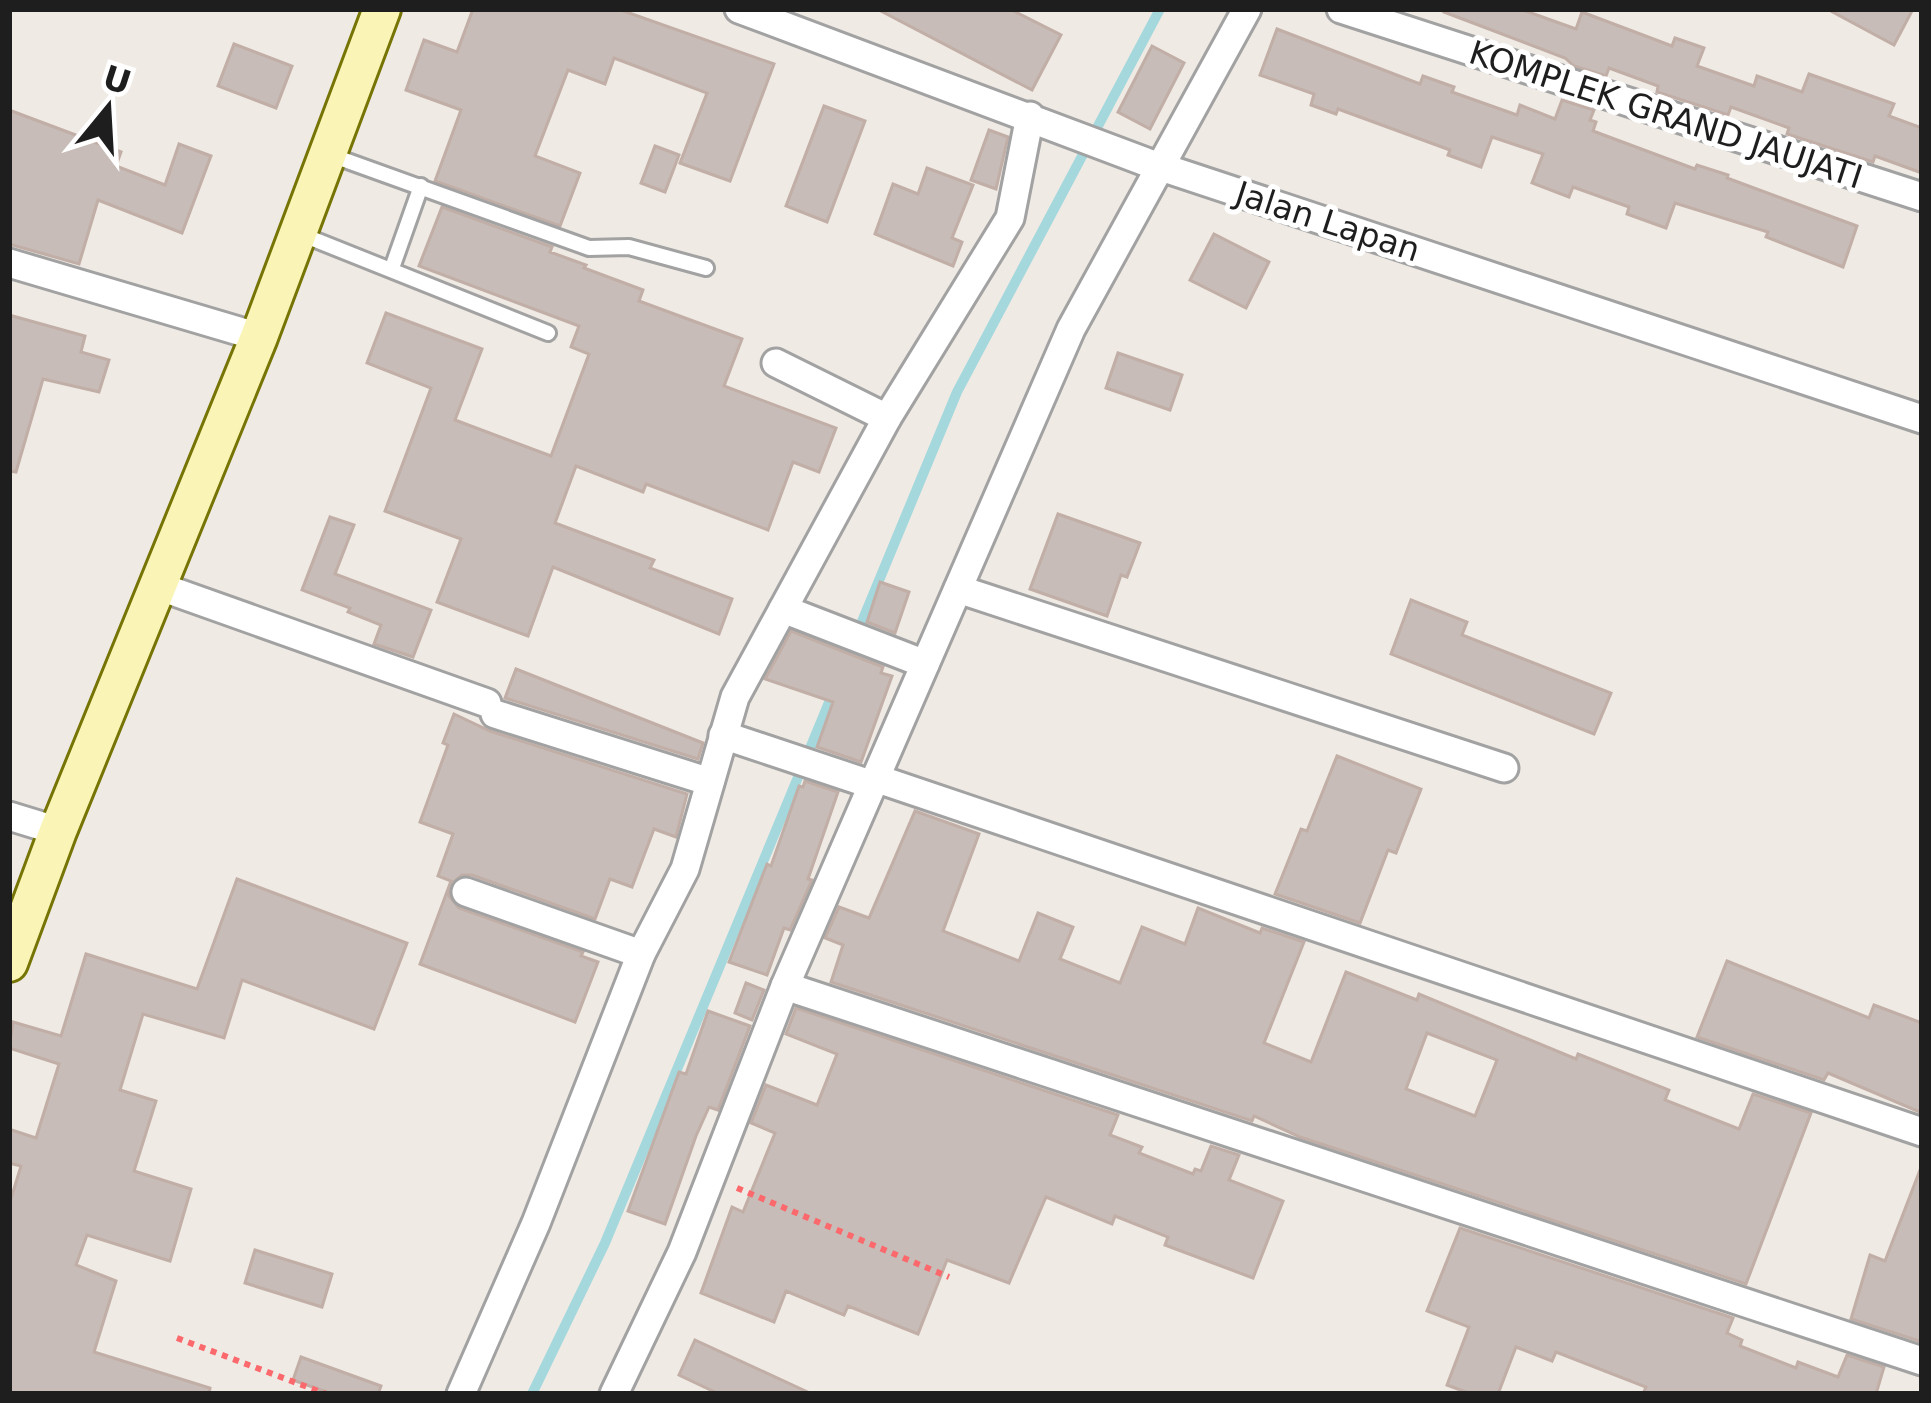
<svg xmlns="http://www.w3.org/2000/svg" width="1931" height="1403" viewBox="0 0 1931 1403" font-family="'DejaVu Sans',sans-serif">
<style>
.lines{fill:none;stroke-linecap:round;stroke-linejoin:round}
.stream{stroke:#a4d8dd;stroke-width:10}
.building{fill:#c7bcb7;stroke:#c1aea6;stroke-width:3;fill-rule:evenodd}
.lane-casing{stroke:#a2a2a2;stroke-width:20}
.street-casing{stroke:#a2a2a2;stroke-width:33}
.secondary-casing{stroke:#767404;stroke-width:42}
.path{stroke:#fb696d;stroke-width:6;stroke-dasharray:6 6;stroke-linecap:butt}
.lane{stroke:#fff;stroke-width:14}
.street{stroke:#fff;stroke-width:27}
.secondary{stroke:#faf5b7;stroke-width:36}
.labels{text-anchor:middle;stroke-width:10;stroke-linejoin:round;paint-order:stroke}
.street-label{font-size:33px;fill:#1e1e1e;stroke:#fff}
</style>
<rect width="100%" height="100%" fill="#efeae4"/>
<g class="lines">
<g class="stream">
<path d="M844 665 957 392 1160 9"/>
<path d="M532 1394 605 1243 835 688"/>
</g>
</g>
<g class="building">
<path d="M473 9H618L774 64 730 181 680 163 707 93 614 58 605 84 568 70 535 156 580 173 560 226 435 181 461 110 406 90 424 40 457 52Z"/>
<path d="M877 9H1010L1061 35 1032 90Z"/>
<path d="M1445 9H1520L1576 29 1582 12 1672 46 1675 38 1704 48 1697 66 1754 86 1757 76 1802 92 1809 74 1894 104 1889 116 1922 128V173L1875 156 1873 162 1787 134 1789 128 1731 107 1728 115 1657 92 1658 86 1609 68 1606 76 1574 66 1565 58 1444 12Z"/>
<path d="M1827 9H1913L1894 45Z"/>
<path d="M1277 29 1420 84 1423 76 1454 87 1452 92 1517 115 1520 105 1555 119 1562 100 1594 110 1590 120 1596 122 1593 131 1695 169 1697 165 1728 175 1727 178 1857 226 1843 267 1766 237 1768 232 1675 203 1666 228 1627 214 1629 207 1573 187 1569 197 1532 183 1543 154 1492 137 1481 167 1448 155 1450 150 1338 109 1336 114 1311 105 1314 94 1260 75Z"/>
<path d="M234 44 292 66 276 108 218 86Z"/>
<path d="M1152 46 1184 63 1150 129 1118 112Z"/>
<path d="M824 106 865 121 827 222 786 206Z"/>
<path d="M9 110 121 152 116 166 165 185 179 144 211 156 182 233 98 200 79 264 9 244Z"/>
<path d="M989 130 1008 137 996 189 971 180Z"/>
<path d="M655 146 679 155 665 192 641 183Z"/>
<path d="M927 168 973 185 952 238 962 242 953 266 875 234 893 184 918 194Z"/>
<path d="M442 207 552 247 550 252 586 265 584 268 643 290 639 301 742 339 724 386 836 428 819 472 793 462 768 530 646 484 643 492 576 466 555 523 654 560 650 568 732 599 719 634 553 567 528 636 437 602 461 539 385 511 431 388 367 363 386 313 482 349 455 420 551 456 589 354 571 347 579 326 419 266Z"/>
<path d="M1214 234 1269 262 1246 308 1190 280Z"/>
<path d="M9 315 85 336 81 352 109 360 99 392 43 379 16 472 9 471Z"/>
<path d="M1118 353 1182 375 1170 410 1106 388Z"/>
<path d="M1058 514 1140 543 1127 577 1121 575 1107 616 1030 589Z"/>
<path d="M330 517 354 525 335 574 431 610 413 657 374 644 381 625 348 612 350 608 302 590Z"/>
<path d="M880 582 909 592 895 633 867 622Z"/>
<path d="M1411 600 1467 622 1462 635 1611 693 1594 734 1391 654Z"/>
<path d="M791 631 883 667 881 673 892 676 861 762 817 747 833 702 765 679Z"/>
<path d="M516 669 703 743 698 759 505 698Z"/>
<path d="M454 714 490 731 687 794 676 837 654 829 632 887 610 879 595 919 472 875H462L450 885 449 896 459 908 583 952 581 956 598 962 575 1022 420 964 451 881 438 876 453 834 420 822 448 745 443 743Z"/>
<path d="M1337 756 1421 789 1396 853 1388 850 1360 923 1275 894 1301 829 1307 831Z"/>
<path d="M805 781 838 792 808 879 812 880 790 930 784 928 767 975 729 962 767 864 771 866 799 786 803 787Z"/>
<path d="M915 811 979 834 943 931 1019 961 1038 913 1073 927 1060 959 1120 983 1142 927 1185 944 1198 908 1260 933 1262 928 1304 942 1264 1043 1311 1062 1346 972 1417 1000 1419 994 1576 1059 1578 1054 1669 1090 1665 1100 1739 1129 1753 1094 1811 1113 1746 1284 1300 1137 1254 1116 1252 1121 831 982 843 945 825 938 839 907 869 918ZM1427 1033 1497 1060 1475 1116 1406 1089Z"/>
<path d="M237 879 407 943 374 1029 242 980 224 1038 143 1014 120 1090 156 1101 134 1171 191 1189 170 1261 87 1235 76 1265 116 1281 94 1352 210 1388 209 1394H9V1205L21 1166 9 1163V1129L36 1138 59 1064 9 1048 13 1022 61 1036 86 954 197 989Z"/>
<path d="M1727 961 1869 1018 1874 1005 1922 1023V1113L1828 1073 1824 1080 1697 1037Z"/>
<path d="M746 983 764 990 752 1020 735 1013Z"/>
<path d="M796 1008 1118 1115 1110 1135 1142 1147 1139 1153 1193 1174 1195 1169 1201 1171 1211 1146 1239 1155 1229 1180 1283 1201 1253 1278 1165 1245 1168 1237 1115 1216 1112 1224 1046 1197 1009 1283 947 1260 918 1334 848 1306 844 1315 786 1291 774 1322 701 1293 732 1207 743 1212 775 1133 751 1123 766 1085 817 1105 837 1054 786 1034Z"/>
<path d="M708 1011 750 1026 718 1110 709 1107 696 1136 665 1224 628 1211 679 1072 686 1074Z"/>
<path d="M1920 1170H1922V1342L1851 1319 1870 1255 1885 1261Z"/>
<path d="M1460 1228 1733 1318 1727 1333 1742 1340 1740 1346 1796 1368 1798 1362 1838 1377 1847 1355 1884 1367 1876 1394H1643L1646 1387 1556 1352 1552 1361 1516 1347 1498 1394H1471L1447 1385 1469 1327 1427 1311Z"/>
<path d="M255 1250 332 1274 322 1307 245 1283Z"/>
<path d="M695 1340 812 1394H719L679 1375Z"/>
<path d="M301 1357 381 1386 378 1394H332L293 1380Z"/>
</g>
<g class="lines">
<g class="lane-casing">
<g id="lane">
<path d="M328 154 589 248 629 247 706 268"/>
<path d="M298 233 548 333"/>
<path d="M392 268 421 186"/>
</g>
</g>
<g class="street-casing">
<g id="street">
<path d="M739 9 1146 162 1922 419"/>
<path d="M1341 9 1922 197"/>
<path d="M9 263 259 337"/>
<path d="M776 363 887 418"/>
<path d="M158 586 487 703"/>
<path d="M958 589 1504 768"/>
<path d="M783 609 925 664"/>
<path d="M495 714 710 782"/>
<path d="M723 735 873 785"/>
<path d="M875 778 1922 1132"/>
<path d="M9 816 58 831"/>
<path d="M466 892 641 954"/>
<path d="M785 986 1922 1361"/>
<path d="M461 1394 536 1223 641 954 685 869 735 697 887 418 1010 218 1030 116"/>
<path d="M614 1394 682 1252 785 986 1071 329 1247 9"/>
</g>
</g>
<g class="secondary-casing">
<path id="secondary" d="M9 963 58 831 259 337 382 9"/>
</g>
<g class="path">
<path d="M737 1188 949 1277"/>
<path d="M177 1338 326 1394"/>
</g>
<use href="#lane" class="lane"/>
<use href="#street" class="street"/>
<use href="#secondary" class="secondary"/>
</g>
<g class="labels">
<g class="street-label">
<text transform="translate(1666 114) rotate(18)" y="12">KOMPLEK GRAND JAUJATI</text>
<text transform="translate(1328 221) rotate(18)" y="12">Jalan Lapan</text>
</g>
</g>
<rect width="1931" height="1403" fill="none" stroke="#1e1e1e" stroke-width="24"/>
<g transform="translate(108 108) rotate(18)" stroke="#ffffff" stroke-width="9" paint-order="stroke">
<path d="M0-9L21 45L0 30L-21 45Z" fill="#1e1e1e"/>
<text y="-18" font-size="33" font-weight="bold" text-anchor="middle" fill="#1e1e1e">U</text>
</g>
</svg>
